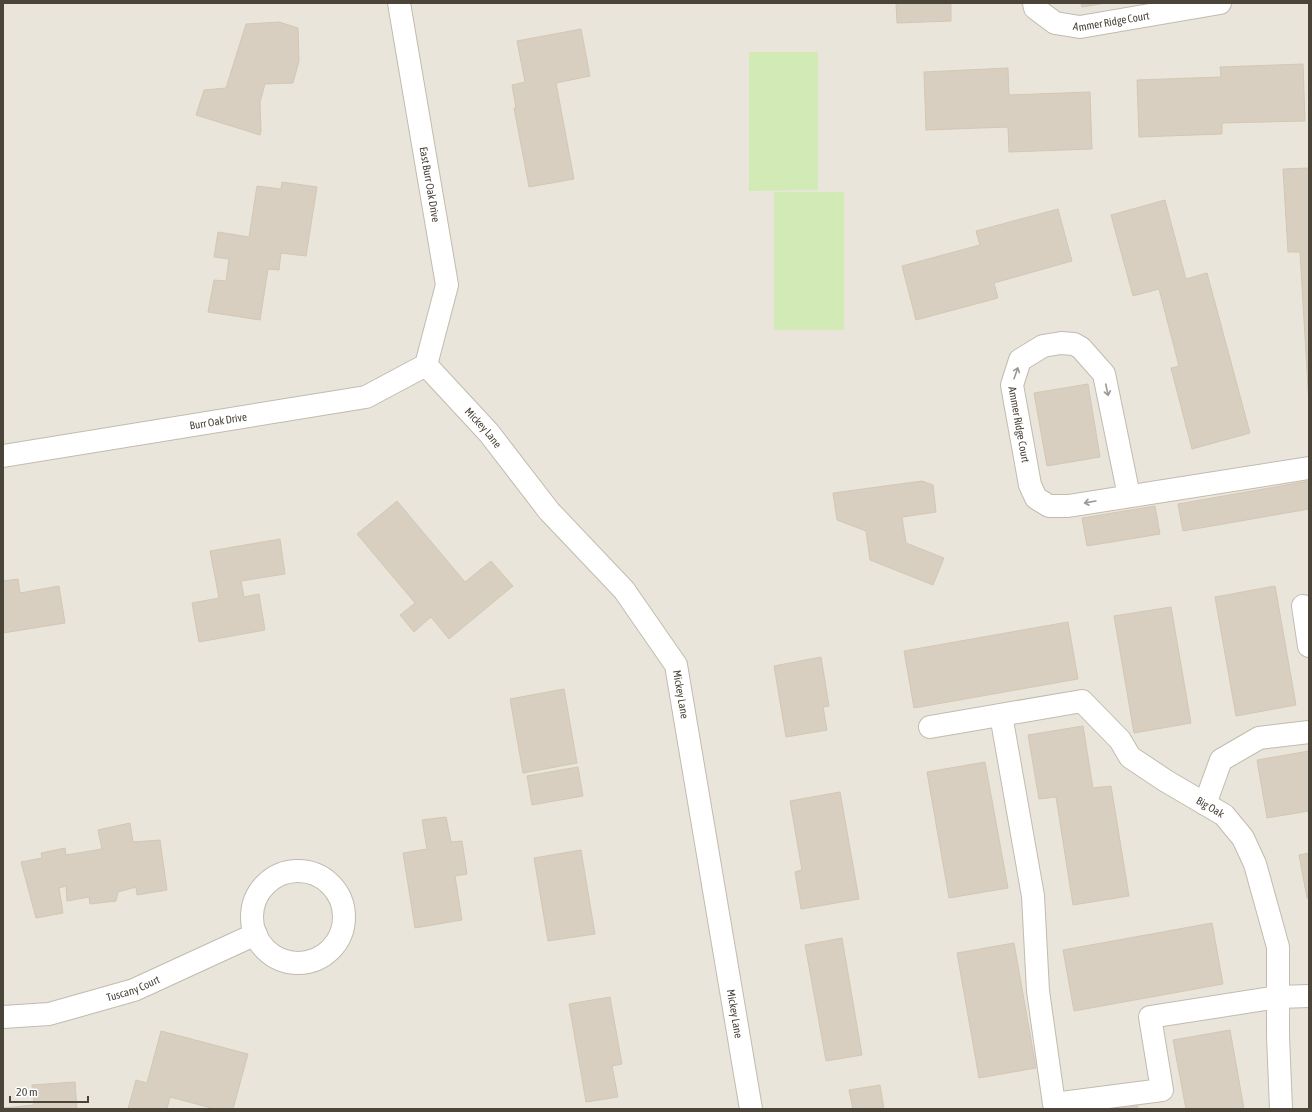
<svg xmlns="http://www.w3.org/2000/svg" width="1312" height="1112" viewBox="0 0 1312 1112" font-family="'Asap Condensed',sans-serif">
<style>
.residential{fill:#eae5da}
.green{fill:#d2eab5}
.building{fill:#d8cfc1;stroke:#d3c7b4}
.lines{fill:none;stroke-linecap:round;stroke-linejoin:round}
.minor-casing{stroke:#c2bbae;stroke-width:24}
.minor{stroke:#fff;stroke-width:22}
.oneway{stroke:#9c9892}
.labels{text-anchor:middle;stroke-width:3;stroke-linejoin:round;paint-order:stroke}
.street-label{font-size:11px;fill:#4b4439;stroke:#fff}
</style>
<rect width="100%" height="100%" fill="#f6f3ec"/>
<rect class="residential" x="3" y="3" width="1306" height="1106"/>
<g class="green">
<path d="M749 52H818V190L749 191Z"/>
<rect x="774" y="192" width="70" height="138"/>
</g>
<g class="building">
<path d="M896 3H951V21L897 23Z"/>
<path d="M1081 3H1106L1082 7Z"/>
<path d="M279 22 298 28 299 61 293 83 265 84 260 102 261 131 260 135 196 115 204 90 226 88 246 24Z"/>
<path d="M581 29 590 76 556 83 574 179 529 187 514 108H516L512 85 525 82 517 41Z"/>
<path d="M1303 64 1305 121 1222 123V134L1139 137 1137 80 1221 77 1220 67Z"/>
<path d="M1008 68 1009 95 1090 92 1092 149 1009 152 1008 127 926 130 924 72Z"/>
<path d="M1309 168V405L1300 252H1288L1283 169Z"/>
<path d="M282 182 317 187 306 256 281 253 279 270 268 269 260 320 208 312 214 280 226 281 229 259 214 257 218 232 249 237 257 186 281 189Z"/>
<path d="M1165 200 1186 279 1207 273 1250 433 1192 449 1171 368 1179 366 1159 289 1133 296 1111 215Z"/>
<path d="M1058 209 1072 261 994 283 998 298 916 320 902 266 980 245 976 231Z"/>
<path d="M1088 384 1100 457 1047 466 1034 393Z"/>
<path d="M922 481 933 485 936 512 902 517 906 543 944 558 933 585 870 560 866 531 837 520 833 493Z"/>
<path d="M1309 481V509L1183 531 1178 504Z"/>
<path d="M397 501 465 582 491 561 513 586 449 639 431 617 414 632 400 615 415 603 357 534Z"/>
<path d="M1155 506 1160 534 1087 546 1082 518Z"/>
<path d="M280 539 285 574 241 581 244 597 259 594 265 630 199 642 192 603 219 598 210 551Z"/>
<path d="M18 579 20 593 59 586 65 623 3 633V581Z"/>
<path d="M1275 586 1296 705 1236 716 1215 597Z"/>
<path d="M1171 607 1191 723 1134 733 1114 616Z"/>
<path d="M1068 622 1078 679 914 708 904 651Z"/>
<path d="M821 657 829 706 823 707 827 730 786 737 774 666Z"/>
<path d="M564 689 577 763 523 773 510 699Z"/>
<path d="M1083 726 1093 788 1111 786 1129 896 1073 905 1056 797 1039 799 1028 735Z"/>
<path d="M1309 751V811L1267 818 1257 760Z"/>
<path d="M985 762 1008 888 949 898 927 772Z"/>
<path d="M578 767 583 796 532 805 527 776Z"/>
<path d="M840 792 859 899 801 909 795 872 802 870 790 801Z"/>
<path d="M446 817 451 842 462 841 467 874 455 876 462 920 415 928 403 853 427 849 422 820Z"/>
<path d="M130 823 133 842 160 840 167 890 137 895 136 887 118 892 116 901 90 904 89 897 67 901 66 886 59 888 63 913 36 918 21 862 42 858 41 853 65 848 66 855 102 849 98 830Z"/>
<path d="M581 850 595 934 548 941 534 858Z"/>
<path d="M1309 853V898H1307L1299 855Z"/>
<path d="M1212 923 1223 984 1074 1011 1063 950Z"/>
<path d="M842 938 862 1055 826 1061 805 945Z"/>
<path d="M1014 943 1036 1068 979 1078 957 953Z"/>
<path d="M610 997 622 1064 612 1066 618 1097 586 1102 569 1004Z"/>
<path d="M1230 1030 1244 1109H1186L1173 1040Z"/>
<path d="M161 1031 248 1054 233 1109H215L170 1097 167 1109H128L136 1080 147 1083Z"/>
<path d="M75 1082 77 1109H3V1108L34 1105 32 1085Z"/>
<path d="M880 1085 884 1109H853L849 1090Z"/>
<path d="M1137 1104 1138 1109H1108Z"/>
</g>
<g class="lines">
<g class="minor-casing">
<g id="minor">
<path id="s1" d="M399 3 447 285 426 365"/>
<path id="s2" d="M1034 3 1035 8 1055 23 1080 27 1220 3"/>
<path id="s3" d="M426 365 489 433 549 511 624 590 676 665 751 1109"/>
<path id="s4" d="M3 456 366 397 426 365"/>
<path id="s5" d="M1129 496 1104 374 1081 348 1074 344 1061 343 1043 346 1020 360 1012 385 1030 485 1036 498 1049 506H1068L1309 468"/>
<path d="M1303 606 1309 646"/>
<path d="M1001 715 1033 896 1038 991 1054 1104 1162 1090 1150 1017 1278 997 1309 996"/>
<path id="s6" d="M930 727 1082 701 1120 740 1130 757 1166 781 1224 815 1243 838 1255 864 1278 947V1036L1281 1109"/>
<path d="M1205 804 1221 760 1259 738 1309 732"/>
<circle cx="298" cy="917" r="46"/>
<path id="s7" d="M3 1017 49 1014 134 990 256 934"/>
</g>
</g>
<use href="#minor" class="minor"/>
</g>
<defs><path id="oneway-shaft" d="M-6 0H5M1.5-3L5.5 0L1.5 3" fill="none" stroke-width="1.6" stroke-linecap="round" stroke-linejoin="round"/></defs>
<g class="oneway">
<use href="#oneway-shaft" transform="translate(1016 373) rotate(-71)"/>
<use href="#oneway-shaft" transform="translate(1107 390) rotate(78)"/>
<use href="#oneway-shaft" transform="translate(1090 502) rotate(170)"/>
</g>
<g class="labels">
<g class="street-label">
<text dy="4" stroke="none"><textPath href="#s2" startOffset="87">Ammer Ridge Court</textPath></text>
<text dy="4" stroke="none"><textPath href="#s1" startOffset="184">East Burr Oak Drive</textPath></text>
<text dy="4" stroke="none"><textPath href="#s4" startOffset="218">Burr Oak Drive</textPath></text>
<text dy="4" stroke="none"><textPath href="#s5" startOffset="292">Ammer Ridge Court</textPath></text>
<text dy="4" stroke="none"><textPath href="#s3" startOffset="85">Mickey Lane</textPath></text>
<text dy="4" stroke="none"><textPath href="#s3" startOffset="421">Mickey Lane</textPath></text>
<text dy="4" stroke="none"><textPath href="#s6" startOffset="323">Big Oak</textPath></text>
<text dy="4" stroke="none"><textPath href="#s7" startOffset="134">Tuscany Court</textPath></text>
<text dy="4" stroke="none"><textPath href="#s3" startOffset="745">Mickey Lane</textPath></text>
</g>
</g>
<rect width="1312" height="1112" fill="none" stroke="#4b4439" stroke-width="8"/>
<path d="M10 1096v6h78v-6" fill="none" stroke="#4b4439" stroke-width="2"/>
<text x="16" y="1096" font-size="12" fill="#4b4439" stroke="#ffffff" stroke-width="3" paint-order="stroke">20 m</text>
</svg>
